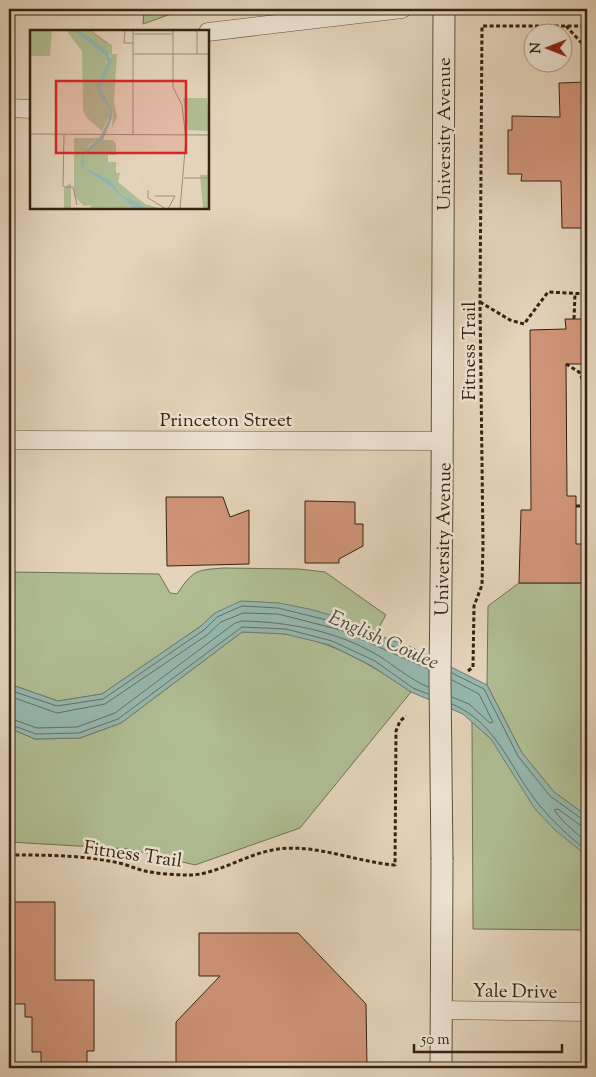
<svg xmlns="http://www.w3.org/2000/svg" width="596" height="1077" viewBox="0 0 596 1077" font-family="'Sorts Mill Goudy',serif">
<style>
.green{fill:#b0bd93;stroke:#737053}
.water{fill:#95b8af;stroke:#6f7c71}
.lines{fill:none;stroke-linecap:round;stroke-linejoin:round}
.shore{stroke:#666e61;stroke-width:1}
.building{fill:#d09479;stroke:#362313}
.minor-casing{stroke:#624f3d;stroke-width:19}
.tertiary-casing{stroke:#624f3d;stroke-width:23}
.path{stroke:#362313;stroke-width:3;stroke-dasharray:4 2.5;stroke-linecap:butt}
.minor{stroke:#ede3d3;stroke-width:18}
.tertiary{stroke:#ede3d3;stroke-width:21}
.tertiary-bridge-casing{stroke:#624f3d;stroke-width:23;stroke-linecap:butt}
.tertiary-bridge{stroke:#ede3d3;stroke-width:21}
.labels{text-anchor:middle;stroke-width:5;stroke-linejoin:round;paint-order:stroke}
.street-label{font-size:19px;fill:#362313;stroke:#ede3d3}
.water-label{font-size:20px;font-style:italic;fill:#4e483a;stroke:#ede3d3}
.inset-road{fill:none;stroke:#9e8d78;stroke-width:1}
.view{fill:#d62828;fill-opacity:0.15;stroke:#d62828;stroke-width:2.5}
.inset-edge{fill:none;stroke:#362313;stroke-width:2.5}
</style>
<rect width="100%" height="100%" fill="#e4d4bb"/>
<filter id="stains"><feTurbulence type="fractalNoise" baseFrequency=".004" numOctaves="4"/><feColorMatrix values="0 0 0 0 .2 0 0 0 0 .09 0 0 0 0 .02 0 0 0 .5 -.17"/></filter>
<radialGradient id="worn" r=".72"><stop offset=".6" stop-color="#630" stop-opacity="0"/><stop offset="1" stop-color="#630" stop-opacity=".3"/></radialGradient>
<g class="green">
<path d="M144 9H185L143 24Z"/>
<path d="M224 568 299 569 325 572 386 615 375 634 345 619 215 613 201 626 102 694 58 701 9 684V572L159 574 170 593 177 594C193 570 196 570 224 568Z"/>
<path d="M519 583H587V816L554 792 522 753 487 685 488 606Z"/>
<path d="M242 632C256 633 271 632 285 634 332 641 372 665 411 692L300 828 195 865 129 849 9 842V728L35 739 80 738 121 723Z"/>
<path d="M472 722 491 739 587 856V930L473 929Z"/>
</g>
<path class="water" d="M241 601 279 603 309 609 345 619 375 634 411 647 487 685 522 753 554 792 587 816V856L555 830 535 809 491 739 463 714 411 692 372 666 330 645 285 634 242 632 121 723 80 738 35 739 9 728V684L58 701 102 694 201 626 215 613Z"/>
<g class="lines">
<g class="shore">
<path d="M452 673 484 689 518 756 550 796 582 819 587 820"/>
<path d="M452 680 479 694 493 722 490 723 469 704 452 697"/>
<path d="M9 690 57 706 103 699 204 630 217 617 242 606 278 608 343 624 428 662"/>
<path d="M9 696 57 713 105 704 207 635 221 622 243 613 278 614 341 630 428 669"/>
<path d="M452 704C499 724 510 770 540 806 554 823 570 837 587 851"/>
<path d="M9 718 37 728 77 727 115 713 235 623 242 621C290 622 337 631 379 656 396 667 410 679 428 687"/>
<path d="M9 724 36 734 79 733 118 719 242 627 286 629 332 641 375 661 413 688 428 694"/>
<path d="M587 826 580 825 558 809 554 810 563 821 587 843"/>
</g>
</g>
<g class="building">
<path d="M587 82V228H562L561 181H521L522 174H508V130H512V116L560 117 559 83Z"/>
<path d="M565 319H582V330H587V364H566L567 496H576V544H587V583H519L521 510H531L530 330 566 329Z"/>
<path d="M166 497H223L230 517 249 510V564L167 566Z"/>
<path d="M305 501 355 502V524H363V546L339 559V563H305Z"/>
<path d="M9 902H55V980H94V1051H87V1068H41V1052H32V1017H25V1004H9Z"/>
<path d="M199 933H298L366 1004 367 1068H176V1022L220 976H199Z"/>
</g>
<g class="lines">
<g class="minor-casing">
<g id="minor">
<path d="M208 32 402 9"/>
<path d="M9 108 31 109"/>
<path d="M9 440 442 441"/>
<path d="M441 1010 587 1012"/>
</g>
</g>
<g class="tertiary-casing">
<g id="tertiary">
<path d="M442 492 444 9"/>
<path d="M441 1068 442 860"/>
</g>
</g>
<g class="path">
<path d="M566 26 587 49"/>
<path d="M480 302 510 320 524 324 548 292 587 294"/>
<path d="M574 319 575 294"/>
<path d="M566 364 579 372 587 389"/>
<path d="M576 506H587"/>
<path d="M468 671 473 667 474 606 482 585 483 544 480 302 482 26H587"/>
<path d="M9 855C45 855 84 855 119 863 128 865 136 869 145 871 159 874 176 875 190 875 216 875 248 853 278 849 317 844 356 862 395 865L396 731 400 721 406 716"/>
</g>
<use href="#minor" class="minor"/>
<use href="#tertiary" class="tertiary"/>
<g class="tertiary-bridge-casing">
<path id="tertiary-bridge" d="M442 492 440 680 442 860"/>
</g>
<use href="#tertiary-bridge" class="tertiary-bridge"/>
</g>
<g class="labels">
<g class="street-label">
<text transform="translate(443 134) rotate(-90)" y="7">University Avenue</text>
<text transform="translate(468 351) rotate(-90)" y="7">Fitness Trail</text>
<text x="226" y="426">Princeton Street</text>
<text transform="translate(442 539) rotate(-89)" y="7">University Avenue</text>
<text transform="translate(133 853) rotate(8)" y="7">Fitness Trail</text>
<text transform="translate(515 990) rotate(1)" y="7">Yale Drive</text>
</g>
<g class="water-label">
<text transform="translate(384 639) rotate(24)" y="7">English Coulee</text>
</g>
</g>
<g transform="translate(30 30)">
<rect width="179" height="179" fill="#e4d4bb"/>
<path d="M1 0H22L20 26H0ZM36 0H42L77 28 69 66 80 80 79 86 72 101 56 87 53 80 52 21ZM50 0H58L82 15V24H87L84 72 87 87 82 98 83 80 71 58 81 26ZM177 64 179 101 158 100 153 68H177ZM44 108H69L58 116 50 136 82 158 103 179H60L61 175 54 176 44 166ZM73 110H83L86 114V125H78V132H86V143H90L88 152 115 174 132 179H120L108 173 91 164 81 150 54 137V126ZM179 131V179H173L170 145H177ZM41 153V179H34V158Z" fill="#b0bd93"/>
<path d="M42 0H50L78 22 82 32 71 58 83 80 82 88 73 110 54 126V137L81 150 91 164 120 179H103L82 158 50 136 53 122 70 107 78 91 80 80 69 66 67 55 77 32 75 26Z" fill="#95b8af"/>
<path class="inset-road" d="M60 0 77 13M95 0 94 13H103M103 0V105M143 0V57L152 75 156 109 150 179M103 4H143M103 24H179M167 24V0M0 104 179 105M154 148H179M33 157 34 104M34 157H43L47 175M118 160V168L136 179M125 166H145L138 179"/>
<path class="view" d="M26 51H156V123H26Z"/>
<rect width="179" height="179" class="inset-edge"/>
</g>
<rect width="596" height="1077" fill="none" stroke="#e4d4bb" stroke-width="30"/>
<rect x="10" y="10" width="576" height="1057" fill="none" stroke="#362313" stroke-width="2.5"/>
<rect x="15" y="15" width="566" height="1047" fill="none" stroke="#362313"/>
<g transform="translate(548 48) rotate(270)"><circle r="24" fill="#ede3d3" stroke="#a49686"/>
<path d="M0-4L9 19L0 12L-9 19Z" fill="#8f2418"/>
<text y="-8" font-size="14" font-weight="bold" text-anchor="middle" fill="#362313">N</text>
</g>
<path d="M414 1044v8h148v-8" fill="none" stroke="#362313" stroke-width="2.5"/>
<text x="421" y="1044" font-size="15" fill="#362313" stroke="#ede3d3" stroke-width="4" paint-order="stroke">50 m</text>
<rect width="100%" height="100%" filter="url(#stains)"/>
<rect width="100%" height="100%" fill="url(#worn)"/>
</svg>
